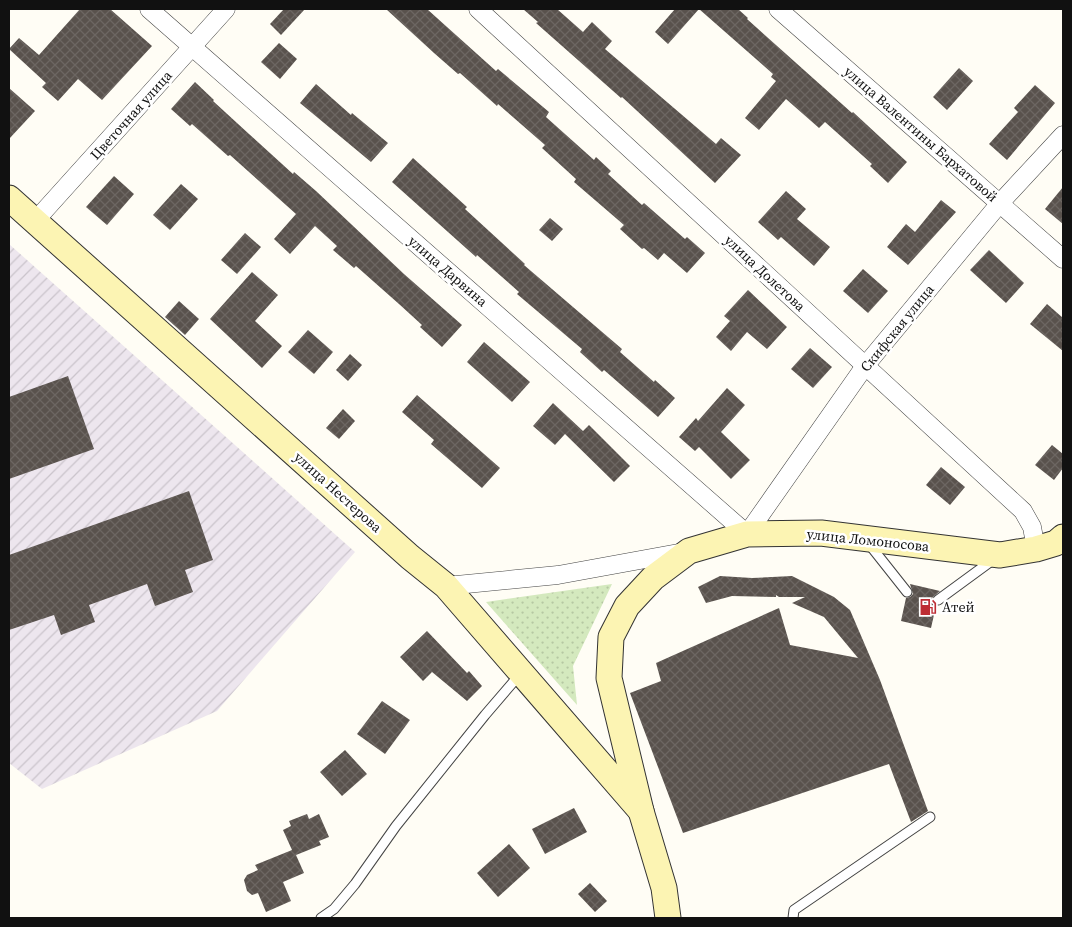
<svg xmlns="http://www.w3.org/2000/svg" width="1072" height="927" viewBox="0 0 1072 927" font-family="'Source Serif 4',serif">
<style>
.industrial{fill:url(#industrial-furrows)}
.green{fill:url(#green-dots)}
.building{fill:url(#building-cross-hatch)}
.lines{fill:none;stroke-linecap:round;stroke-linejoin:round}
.lane-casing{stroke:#444;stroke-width:11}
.street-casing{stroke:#444;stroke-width:19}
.secondary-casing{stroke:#333;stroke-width:27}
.lane{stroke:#fff;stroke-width:9}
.street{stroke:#fff;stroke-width:18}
.secondary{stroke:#fcf4b3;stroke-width:25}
.labels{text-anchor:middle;stroke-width:5;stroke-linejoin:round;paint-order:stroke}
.street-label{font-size:14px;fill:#111;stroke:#fff}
.poi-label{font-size:14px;fill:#111;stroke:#fff;text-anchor:start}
</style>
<defs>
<pattern id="industrial-furrows" width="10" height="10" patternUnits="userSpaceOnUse" patternTransform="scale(1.25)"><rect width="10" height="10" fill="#ede6ee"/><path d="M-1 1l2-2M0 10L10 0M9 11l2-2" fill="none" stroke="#cac4cb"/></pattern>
<pattern id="green-dots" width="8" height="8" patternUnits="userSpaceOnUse" patternTransform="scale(1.25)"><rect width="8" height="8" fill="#d4e9be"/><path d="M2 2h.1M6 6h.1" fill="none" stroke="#b5c7a2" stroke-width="1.8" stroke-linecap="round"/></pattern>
<pattern id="building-cross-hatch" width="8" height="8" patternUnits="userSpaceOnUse" patternTransform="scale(1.25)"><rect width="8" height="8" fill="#59524d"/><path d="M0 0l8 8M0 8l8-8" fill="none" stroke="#6c6662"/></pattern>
</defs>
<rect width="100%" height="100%" fill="#fffdf5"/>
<path class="industrial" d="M9 244 355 552 217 711 42 789 9 763Z"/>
<path class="green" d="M612 584 573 666 577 705 486 602Z"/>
<g class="building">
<path d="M80 9H110L152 46 102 100 78 79 58 101 42 87 46 83 9 49 19 38 39 55Z"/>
<path d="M284 9H305L281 35 270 24Z"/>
<path d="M386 9H427L496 71 498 69 549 112 546 117 594 160 596 157 611 171 608 174 642 205 644 203 685 239 687 237 705 253 687 273 664 253 658 260 644 248 642 249 620 229 624 225 574 182 576 179 542 148 545 145 498 104 497 106 460 73 458 74 434 53Z"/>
<path d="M523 9H557L583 32 592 22 612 41 605 49 716 144 721 138 741 155 715 183 622 97 621 98 536 23 538 22Z"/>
<path d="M675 9H738L748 18 747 19 852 113 853 112 907 162 888 183 870 166 872 164 825 122 819 128 786 99 759 130 745 118 776 81 771 77 773 74 699 9 668 44 655 32Z"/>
<path d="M279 43 297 59 280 79 261 62Z"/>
<path d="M959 68 973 81 947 110 933 97Z"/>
<path d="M195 82 214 100 213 101 249 134 293 174 294 172 316 191 404 274 462 325 442 347 420 327 422 325 399 304 356 266 354 268 333 250 337 246 315 226 290 254 274 239 296 214 230 155 228 156 192 124 190 126 171 109Z"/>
<path d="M316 84 351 115 352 113 388 143 371 162 300 103Z"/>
<path d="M1035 85 1055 103 1007 160 989 144 1018 112 1014 108Z"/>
<path d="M9 88 35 111 9 139Z"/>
<path d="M413 158 467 207 465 209 525 264 524 265 622 349 620 352 654 382 655 380 675 398 658 417 604 370 602 372 580 352 582 349 517 294 519 292 477 255 476 257 392 182Z"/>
<path d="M114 176 134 194 107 225 86 207Z"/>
<path d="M181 184 198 199 170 230 153 215Z"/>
<path d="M1063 187V224L1045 209Z"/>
<path d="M786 191 806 209 797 219 830 247 814 266 781 237 778 240 758 222Z"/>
<path d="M941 200 956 212 908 265 887 247 906 224 915 232Z"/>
<path d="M550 218 563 229 552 241 539 230Z"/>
<path d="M245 233 261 247 237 274 221 260Z"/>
<path d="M989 250 1024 283 1006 303 970 270Z"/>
<path d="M863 269 888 291 868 313 843 291Z"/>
<path d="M252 272 278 295 255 321 282 346 262 368 210 319Z"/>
<path d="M748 290 787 327 767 349 747 332 731 351 716 337 730 321 724 316Z"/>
<path d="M179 301 199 319 185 335 165 317Z"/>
<path d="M1047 304 1063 318V351L1030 324Z"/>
<path d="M308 330 333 352 314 374 288 352Z"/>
<path d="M484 342 530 382 512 402 467 362Z"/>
<path d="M810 348 832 367 813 388 791 369Z"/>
<path d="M350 354 362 365 348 381 336 370Z"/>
<path d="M68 376 94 449 9 479V397Z"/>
<path d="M727 388 745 405 721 432 750 460 731 479 699 447 695 451 679 437 696 418 698 421Z"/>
<path d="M417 395 500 468 482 488 431 444 434 440 402 412Z"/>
<path d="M553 403 583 431 589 425 630 466 614 482 565 434 555 445 533 426Z"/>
<path d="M343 409 355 421 339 439 326 428Z"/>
<path d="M1052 445 1063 454V468L1054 480 1035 465Z"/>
<path d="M941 467 965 487 950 505 926 485Z"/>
<path d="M189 491 213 560 185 570 193 592 155 606 147 584 89 605 95 622 61 635 54 615 9 630V555Z"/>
<path d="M720 576 752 578 792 576 836 598 834 597 850 610 880 680 928 811 911 822 889 764 683 833 630 693 661 681 656 663 779 608 790 645 858 658 824 617 792 603 805 597H779L776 595V597L732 596 706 603 698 587Z"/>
<path d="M910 584 940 591 932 598 933 603 936 606 931 628 901 621 906 598 910 597 913 594Z"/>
<path d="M427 631 467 673 469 671 482 686 467 701 432 672 423 681 400 657Z"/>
<path d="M382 701 410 720 385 754 357 734Z"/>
<path d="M345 750 367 774 342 796 320 772Z"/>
<path d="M574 808 587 832 545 854 532 829Z"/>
<path d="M307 814 309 819 319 814 329 837 319 841 321 845 296 855 304 873 283 882 291 901 266 912 258 893 252 895 247 891 244 880 247 875 258 870 255 865 292 850 283 830 291 826 289 821Z"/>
<path d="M509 844 530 868 498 897 477 873Z"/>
<path d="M590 883 607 901 595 912 578 894Z"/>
</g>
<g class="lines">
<g class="lane-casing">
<g id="lane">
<path d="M869 544 907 592"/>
<path d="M938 600 994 559"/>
<path d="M321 918 334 909 355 884 396 826 485 715 521 673"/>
<path d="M793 918 794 910 930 817"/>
</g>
</g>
<g class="street-casing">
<g id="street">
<path d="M149 9 747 534 865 366 1000 203 1063 135"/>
<path d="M478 9 1023 511 1032 527 1036 549"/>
<path d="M778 9 1063 259"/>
<path d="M35 221 226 9"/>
<path d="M446 586 558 575 684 552"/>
</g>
</g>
<g class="secondary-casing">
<g id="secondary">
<path d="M9 198 410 557 446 586 641 811"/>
<path d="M668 918 664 888 641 811 609 678 611 637 627 606 653 578 689 551 747 534 821 533 1000 555 1036 549 1056 543 1063 537"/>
</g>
</g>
<use href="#lane" class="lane"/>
<use href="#street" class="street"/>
<use href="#secondary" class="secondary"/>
</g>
<defs>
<g id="fuel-bare" transform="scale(1.35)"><path d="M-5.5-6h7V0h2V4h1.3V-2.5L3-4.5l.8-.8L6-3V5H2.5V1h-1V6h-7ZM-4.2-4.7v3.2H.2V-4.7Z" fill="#bd2d33" stroke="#fff" stroke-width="2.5" paint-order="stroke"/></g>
</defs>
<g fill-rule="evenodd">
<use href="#fuel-bare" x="928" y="607"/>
</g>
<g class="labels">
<g class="street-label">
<text transform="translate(131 115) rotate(-48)" y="5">Цветочная улица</text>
<text transform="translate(921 134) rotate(41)" y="5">улица Валентины Бархатовой</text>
<text transform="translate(448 271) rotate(41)" y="5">улица Дарвина</text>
<text transform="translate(765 273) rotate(43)" y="5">улица Долетова</text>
<text transform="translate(897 328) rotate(-51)" y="5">Скифская улица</text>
<text transform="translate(338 492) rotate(42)" y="5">улица Нестерова</text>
<text transform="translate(868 540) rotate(6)" y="5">улица Ломоносова</text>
</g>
<g class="poi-label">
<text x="942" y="612">Атей</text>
</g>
</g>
<rect width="1072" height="927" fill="none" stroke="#111111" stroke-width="20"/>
</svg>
